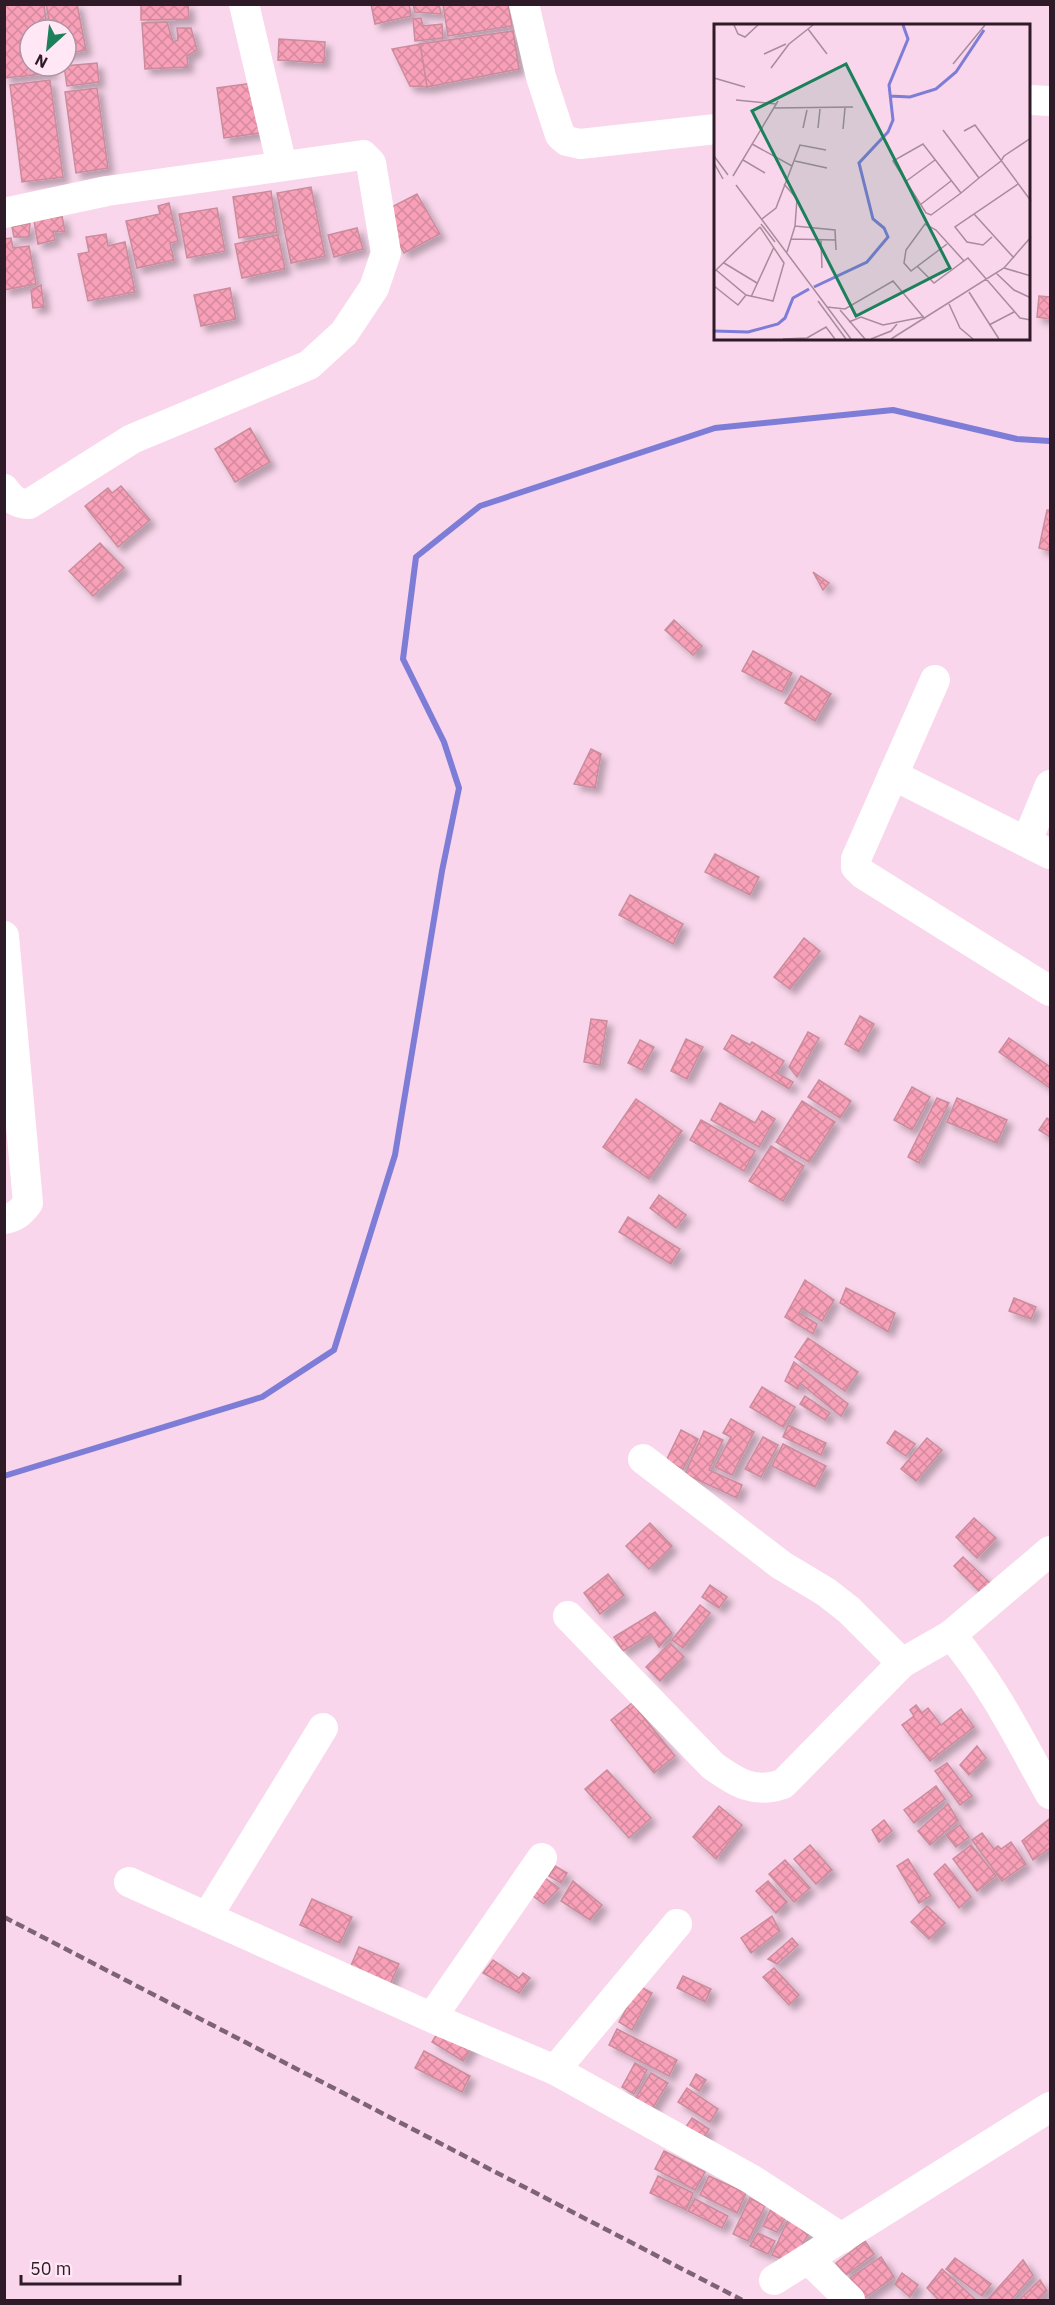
<svg xmlns="http://www.w3.org/2000/svg" width="1055" height="2305" viewBox="0 0 1055 2305" font-family="'IBM Plex Sans',sans-serif">
<style>
.lines{fill:none;stroke-linecap:round;stroke-linejoin:round}
.stream{stroke:#7d7cd7;stroke-width:6}
.building{fill:url(#building-cross-hatch);stroke:#ca8c9c;stroke-width:1.5;filter:url(#shadow)}
.minor{stroke:#fff;stroke-width:30}
.rail{stroke:#7d6373;stroke-width:4.5;stroke-dasharray:9 4.5;stroke-linecap:butt}
.inset-river{fill:none;stroke:#7d7cd7;stroke-width:3}
.inset-road{fill:none;stroke:#a88b9d;stroke-width:1.5}
.view{fill:#1c805a;fill-opacity:0.15;stroke:#1c805a;stroke-width:3}
.inset-edge{fill:none;stroke:#2f1a27;stroke-width:3}
</style>
<defs>
<pattern id="building-cross-hatch" width="8" height="8" patternUnits="userSpaceOnUse" patternTransform="scale(1.5)"><rect width="8" height="8" fill="#f8a0b8"/><path d="M0 0l8 8M0 8l8-8" fill="none" stroke="#d5899e"/></pattern>
<filter id="shadow"><feDropShadow dx="5.5" dy="5.5" stdDeviation="3" flood-color="#0004"/></filter>
</defs>
<rect width="100%" height="100%" fill="#f9d6eb"/>
<g class="lines">
<path class="stream" d="M4 1476 262 1397 334 1350 395 1155 442 871 459 788 444 742 403 659 416 557 480 506 715 428 893 410 1017 439 1050 441"/>
</g>
<g class="building">
<path d="M4 4H44L47 30H30V66H51L52 73 5 78Z"/>
<path d="M46 4H77L86 50 66 54V30H51Z"/>
<path d="M141 4H188L189 19 141 20Z"/>
<path d="M371 4H409L411 16 375 24Z"/>
<path d="M413 4H439L441 14 415 12Z"/>
<path d="M443 4H508L512 26 448 36Z"/>
<path d="M421 18 423 26 442 24 443 38 415 41 413 19Z"/>
<path d="M167 22 173 42 178 40 177 28H191L197 50 187 56 188 67 145 69 142 23Z"/>
<path d="M513 31 519 69 431 84 424 46Z"/>
<path d="M513 31 519 69 427 87 420 44Z"/>
<path d="M279 39 325 42 324 63 278 60Z"/>
<path d="M420 44 427 87 410 86 392 49Z"/>
<path d="M97 63 99 82 67 86 64 66Z"/>
<path d="M50 80 63 177 22 182 10 85Z"/>
<path d="M253 83 260 133 224 138 217 88Z"/>
<path d="M97 88 108 168 76 173 65 92Z"/>
<path d="M311 187 325 256 291 263 277 193Z"/>
<path d="M271 191 277 232 239 238 233 197Z"/>
<path d="M417 194 440 234 404 253 382 212Z"/>
<path d="M169 203 178 241 170 243 174 260 137 268 126 221 160 214 158 206Z"/>
<path d="M217 208 225 251 187 258 179 214Z"/>
<path d="M62 216 65 232 53 231 55 240 38 244 34 221Z"/>
<path d="M30 223 29 237H14L12 227Z"/>
<path d="M357 228 363 249 334 257 328 235Z"/>
<path d="M106 234 108 246 125 242 135 292 88 301 78 254 89 252 86 237Z"/>
<path d="M278 235 285 269 242 278 235 244Z"/>
<path d="M11 238 13 248 29 246 36 284 4 290V239Z"/>
<path d="M41 285 44 307 33 308 31 290Z"/>
<path d="M230 288 236 319 201 326 194 295Z"/>
<path d="M1039 296 1050 297V319L1037 317Z"/>
<path d="M250 428 270 462 235 482 215 449Z"/>
<path d="M121 486 150 520 118 547 85 506 108 488 112 493Z"/>
<path d="M1047 510H1050V551L1039 548Z"/>
<path d="M100 543 124 568 93 596 69 571Z"/>
<path d="M813 572 829 583 823 590Z"/>
<path d="M674 620 702 646 693 655 665 630Z"/>
<path d="M753 651 792 673 782 692 742 671Z"/>
<path d="M801 676 831 694 815 721 785 703Z"/>
<path d="M591 749 601 754 595 788 574 784Z"/>
<path d="M715 854 759 877 750 895 705 872Z"/>
<path d="M630 895 683 924 673 944 619 915Z"/>
<path d="M804 938 820 951 790 989 774 977Z"/>
<path d="M860 1016 874 1024 859 1052 845 1044Z"/>
<path d="M591 1019 607 1021 600 1065 584 1062Z"/>
<path d="M808 1032 819 1038 797 1077 789 1067Z"/>
<path d="M732 1035 750 1045 752 1042 784 1061 777 1073 793 1082 789 1089 724 1049Z"/>
<path d="M1009 1038 1050 1067V1088L999 1052Z"/>
<path d="M686 1039 703 1047 687 1079 671 1071Z"/>
<path d="M640 1040 654 1047 642 1070 628 1063Z"/>
<path d="M819 1080 851 1101 840 1118 808 1097Z"/>
<path d="M912 1087 930 1097 912 1130 894 1120Z"/>
<path d="M937 1098 949 1103 919 1163 908 1157Z"/>
<path d="M957 1098 1007 1120 997 1143 947 1122Z"/>
<path d="M636 1099 682 1131 649 1179 603 1147Z"/>
<path d="M802 1101 835 1122 809 1162 776 1142Z"/>
<path d="M720 1103 755 1123 762 1111 775 1119 759 1147 711 1120Z"/>
<path d="M1047 1118 1050 1120V1137L1039 1130Z"/>
<path d="M701 1120 755 1151 744 1171 690 1140Z"/>
<path d="M771 1146 804 1166 783 1201 749 1181Z"/>
<path d="M659 1195 686 1215 676 1228 650 1208Z"/>
<path d="M628 1217 680 1249 671 1264 619 1232Z"/>
<path d="M805 1280 834 1300 822 1321 802 1308 799 1313 817 1324 813 1334 785 1317Z"/>
<path d="M846 1288 895 1313 888 1332 840 1303Z"/>
<path d="M1014 1298 1036 1307 1031 1319 1009 1311Z"/>
<path d="M808 1338 858 1372 845 1391 795 1357Z"/>
<path d="M794 1362 848 1404 841 1416 800 1383 798 1389 785 1381Z"/>
<path d="M762 1387 795 1407 783 1427 750 1407Z"/>
<path d="M805 1396 830 1413 825 1420 800 1404Z"/>
<path d="M731 1419 754 1432 732 1475 715 1467 731 1437 723 1433Z"/>
<path d="M788 1425 826 1443 821 1455 783 1437Z"/>
<path d="M681 1430 698 1439 683 1469 666 1461Z"/>
<path d="M704 1431 723 1440 709 1470 742 1485 737 1498 685 1474Z"/>
<path d="M895 1431 915 1444 906 1456 887 1443Z"/>
<path d="M763 1437 778 1445 761 1477 745 1469Z"/>
<path d="M927 1438 942 1450 916 1481 901 1469Z"/>
<path d="M783 1444 826 1466 815 1487 772 1466Z"/>
<path d="M974 1518 996 1538 977 1558 956 1537Z"/>
<path d="M650 1523 672 1546 649 1569 626 1546Z"/>
<path d="M963 1557 990 1583 981 1593 954 1566Z"/>
<path d="M608 1574 624 1595 600 1614 584 1593Z"/>
<path d="M710 1585 727 1597 719 1608 702 1597Z"/>
<path d="M700 1605 710 1613 683 1648 672 1640Z"/>
<path d="M655 1612 672 1633 659 1647 651 1634 623 1651 614 1637Z"/>
<path d="M670 1643 684 1657 660 1681 646 1667Z"/>
<path d="M632 1703 675 1756 654 1773 611 1720Z"/>
<path d="M916 1705 922 1713 928 1708 941 1725 961 1709 974 1727 930 1761 902 1725 914 1716 910 1710Z"/>
<path d="M977 1746 986 1758 969 1775 960 1765Z"/>
<path d="M947 1763 972 1796 960 1805 935 1771Z"/>
<path d="M607 1770 651 1818 629 1838 585 1789Z"/>
<path d="M936 1786 945 1799 914 1823 904 1810Z"/>
<path d="M948 1804 958 1820 930 1845 918 1831Z"/>
<path d="M719 1806 742 1825 716 1859 693 1837Z"/>
<path d="M1049 1819 1050 1848 1033 1860 1022 1841Z"/>
<path d="M884 1820 892 1831 879 1842 872 1830Z"/>
<path d="M960 1825 969 1837 956 1847 946 1835Z"/>
<path d="M982 1833 994 1849 998 1846 1001 1849 1011 1842 1026 1864 1002 1881 972 1840Z"/>
<path d="M810 1845 832 1870 816 1884 794 1859Z"/>
<path d="M971 1845 996 1876 977 1891 953 1859Z"/>
<path d="M908 1859 931 1896 919 1903 897 1866Z"/>
<path d="M785 1860 810 1888 794 1902 769 1874Z"/>
<path d="M945 1864 971 1897 959 1908 934 1874Z"/>
<path d="M555 1866 567 1873 561 1883 549 1876Z"/>
<path d="M545 1878 559 1888 544 1904 533 1896Z"/>
<path d="M573 1881 602 1905 590 1920 561 1901Z"/>
<path d="M768 1881 787 1902 776 1913 756 1891Z"/>
<path d="M312 1899 352 1917 340 1943 300 1925Z"/>
<path d="M927 1906 945 1923 929 1939 911 1922Z"/>
<path d="M772 1916 780 1931 751 1953 741 1938Z"/>
<path d="M792 1938 798 1945 777 1964 768 1959Z"/>
<path d="M359 1947 399 1964 389 1987 349 1970Z"/>
<path d="M493 1960 519 1978 523 1973 530 1978 519 1993 483 1973Z"/>
<path d="M774 1968 799 1995 789 2005 763 1977Z"/>
<path d="M683 1976 711 1989 705 2002 677 1988Z"/>
<path d="M639 1986 652 1993 632 2030 619 2022Z"/>
<path d="M443 2024 474 2044 463 2061 432 2042Z"/>
<path d="M617 2029 677 2060 669 2076 609 2045Z"/>
<path d="M424 2051 470 2076 462 2092 415 2068Z"/>
<path d="M635 2063 647 2070 634 2094 622 2087Z"/>
<path d="M651 2073 668 2083 647 2117 635 2099Z"/>
<path d="M696 2074 706 2080 699 2091 690 2085Z"/>
<path d="M687 2088 718 2109 710 2122 678 2102Z"/>
<path d="M692 2118 709 2129 698 2146 681 2134Z"/>
<path d="M664 2151 705 2172 695 2190 655 2169Z"/>
<path d="M658 2176 693 2193 686 2210 650 2193Z"/>
<path d="M709 2176 746 2193 737 2213 700 2195Z"/>
<path d="M750 2198 765 2206 748 2241 733 2234Z"/>
<path d="M695 2199 728 2216 722 2228 688 2211Z"/>
<path d="M771 2209 786 2216 777 2232 763 2226Z"/>
<path d="M788 2220 810 2231 792 2263 772 2255Z"/>
<path d="M758 2233 775 2241 768 2254 750 2246Z"/>
<path d="M865 2241 874 2254 846 2275 836 2263Z"/>
<path d="M881 2257 894 2277 863 2299 850 2278Z"/>
<path d="M955 2258 991 2284 982 2296 946 2269Z"/>
<path d="M1023 2260 1033 2275 1011 2300 988 2299Z"/>
<path d="M942 2269 976 2300H939L927 2288Z"/>
<path d="M902 2273 918 2285 910 2297 895 2284Z"/>
<path d="M1040 2280 1047 2291 1038 2300H1019Z"/>
</g>
<g class="lines">
<g class="minor">
<path d="M244 4 282 166"/>
<path d="M524 4 541 77 560 135 567 141 580 144 716 129"/>
<path d="M1030 100 1050 101"/>
<path d="M4 213 107 191 363 155 371 163 386 253 374 288 344 333 309 365 132 439 29 504C16 504 12 499 4 489"/>
<path d="M935 680 856 859V867L863 874 1050 991"/>
<path d="M893 775 1050 854"/>
<path d="M1027 841 1050 785"/>
<path d="M4 936 28 1203C21 1212 15 1218 4 1219"/>
<path d="M643 1459 781 1565 826 1592 849 1610 902 1663"/>
<path d="M568 1616 713 1766C737 1783 754 1794 783 1784L902 1663 951 1635 1050 1551"/>
<path d="M951 1635C992 1683 1020 1740 1050 1794"/>
<path d="M129 1882 444 2023 555 2070 751 2179 842 2238"/>
<path d="M207 1917 323 1728"/>
<path d="M432 2017 542 1858"/>
<path d="M555 2070 677 1924"/>
<path d="M808 2259 850 2300"/>
<path d="M774 2280 1050 2107"/>
</g>
<path class="rail" d="M4 1917 742 2300"/>
</g>
<g transform="translate(714 24)">
<rect width="316" height="316" fill="#f9d6eb"/>
<path class="inset-river" d="M176 72 196 73 222 65 242 48 270 6M100 263 153 238 174 213 170 204 159 195 145 139 174 108 179 96 175 61 194 15 189 1M0 307 34 308 64 300 71 294 79 274 95 265"/>
<path class="inset-road" d="M20 1 24 10 31 13 44 1M94 5 113 30M50 30 72 20M239 40 271 1M57 44 75 20 99 1M0 54 31 63M22 76 62 80M60 84 139 83M89 104 93 86M104 104 106 85M129 105 131 84M229 106 265 154M250 107 261 101 317 177M38 120 78 142M0 132 14 151M29 136 51 149M81 137 113 144M0 139 9 155M19 152 64 77M191 158 221 136M70 160 83 175 81 202M22 161 137 315M247 169 209 120 179 137 212 189 217 191 247 169 265 154 287 137 290 132 317 114M206 181 237 157M260 190 300 234M48 195 62 184 86 121 112 126M47 200 61 218M278 213 269 221 253 218 241 203 304 160M77 215 122 216M107 216 108 244M233 220 197 247 190 239 192 226 211 200 222 206 250 237M73 228 81 202 121 206 122 226M10 239 43 259M203 242 220 259 254 234 306 294 317 296M290 244 317 252M2 246 32 271 59 277 70 239 46 203M1 247 46 203M282 249 300 266 317 274M0 262 24 281 32 271M255 268 285 315M37 273 60 223M104 277 132 315M235 280 246 304 259 315M113 283 131 285 179 257 211 295M126 286 151 315M135 298 147 293 169 301 209 293M275 301 300 288M69 315 93 314 112 303 121 315M157 315 177 307 183 300M177 315 290 244 317 213"/>
<path class="view" d="M132 40 236 244 142 292 38 87Z"/>
<rect width="316" height="316" class="inset-edge"/>
</g>
<rect width="1055" height="2305" fill="none" stroke="#2f1a27" stroke-width="12"/>
<g transform="translate(48 48) rotate(207)"><circle r="28" fill="#ffe7f5" stroke="#ac95a3" stroke-width="1.5"/>
<path d="M0-4.5L10 22L0 15L-10 22Z" fill="#1c805a"/>
<text y="-9" font-size="16" font-weight="bold" text-anchor="middle" fill="#2f1a27">N</text>
</g>
<path d="M21 2275v9h159v-9" fill="none" stroke="#2f1a27" stroke-width="3"/>
<text x="30" y="2275" font-size="18" fill="#2f1a27" stroke="#ffe7f5" stroke-width="4.5" paint-order="stroke">50 m</text>
</svg>
